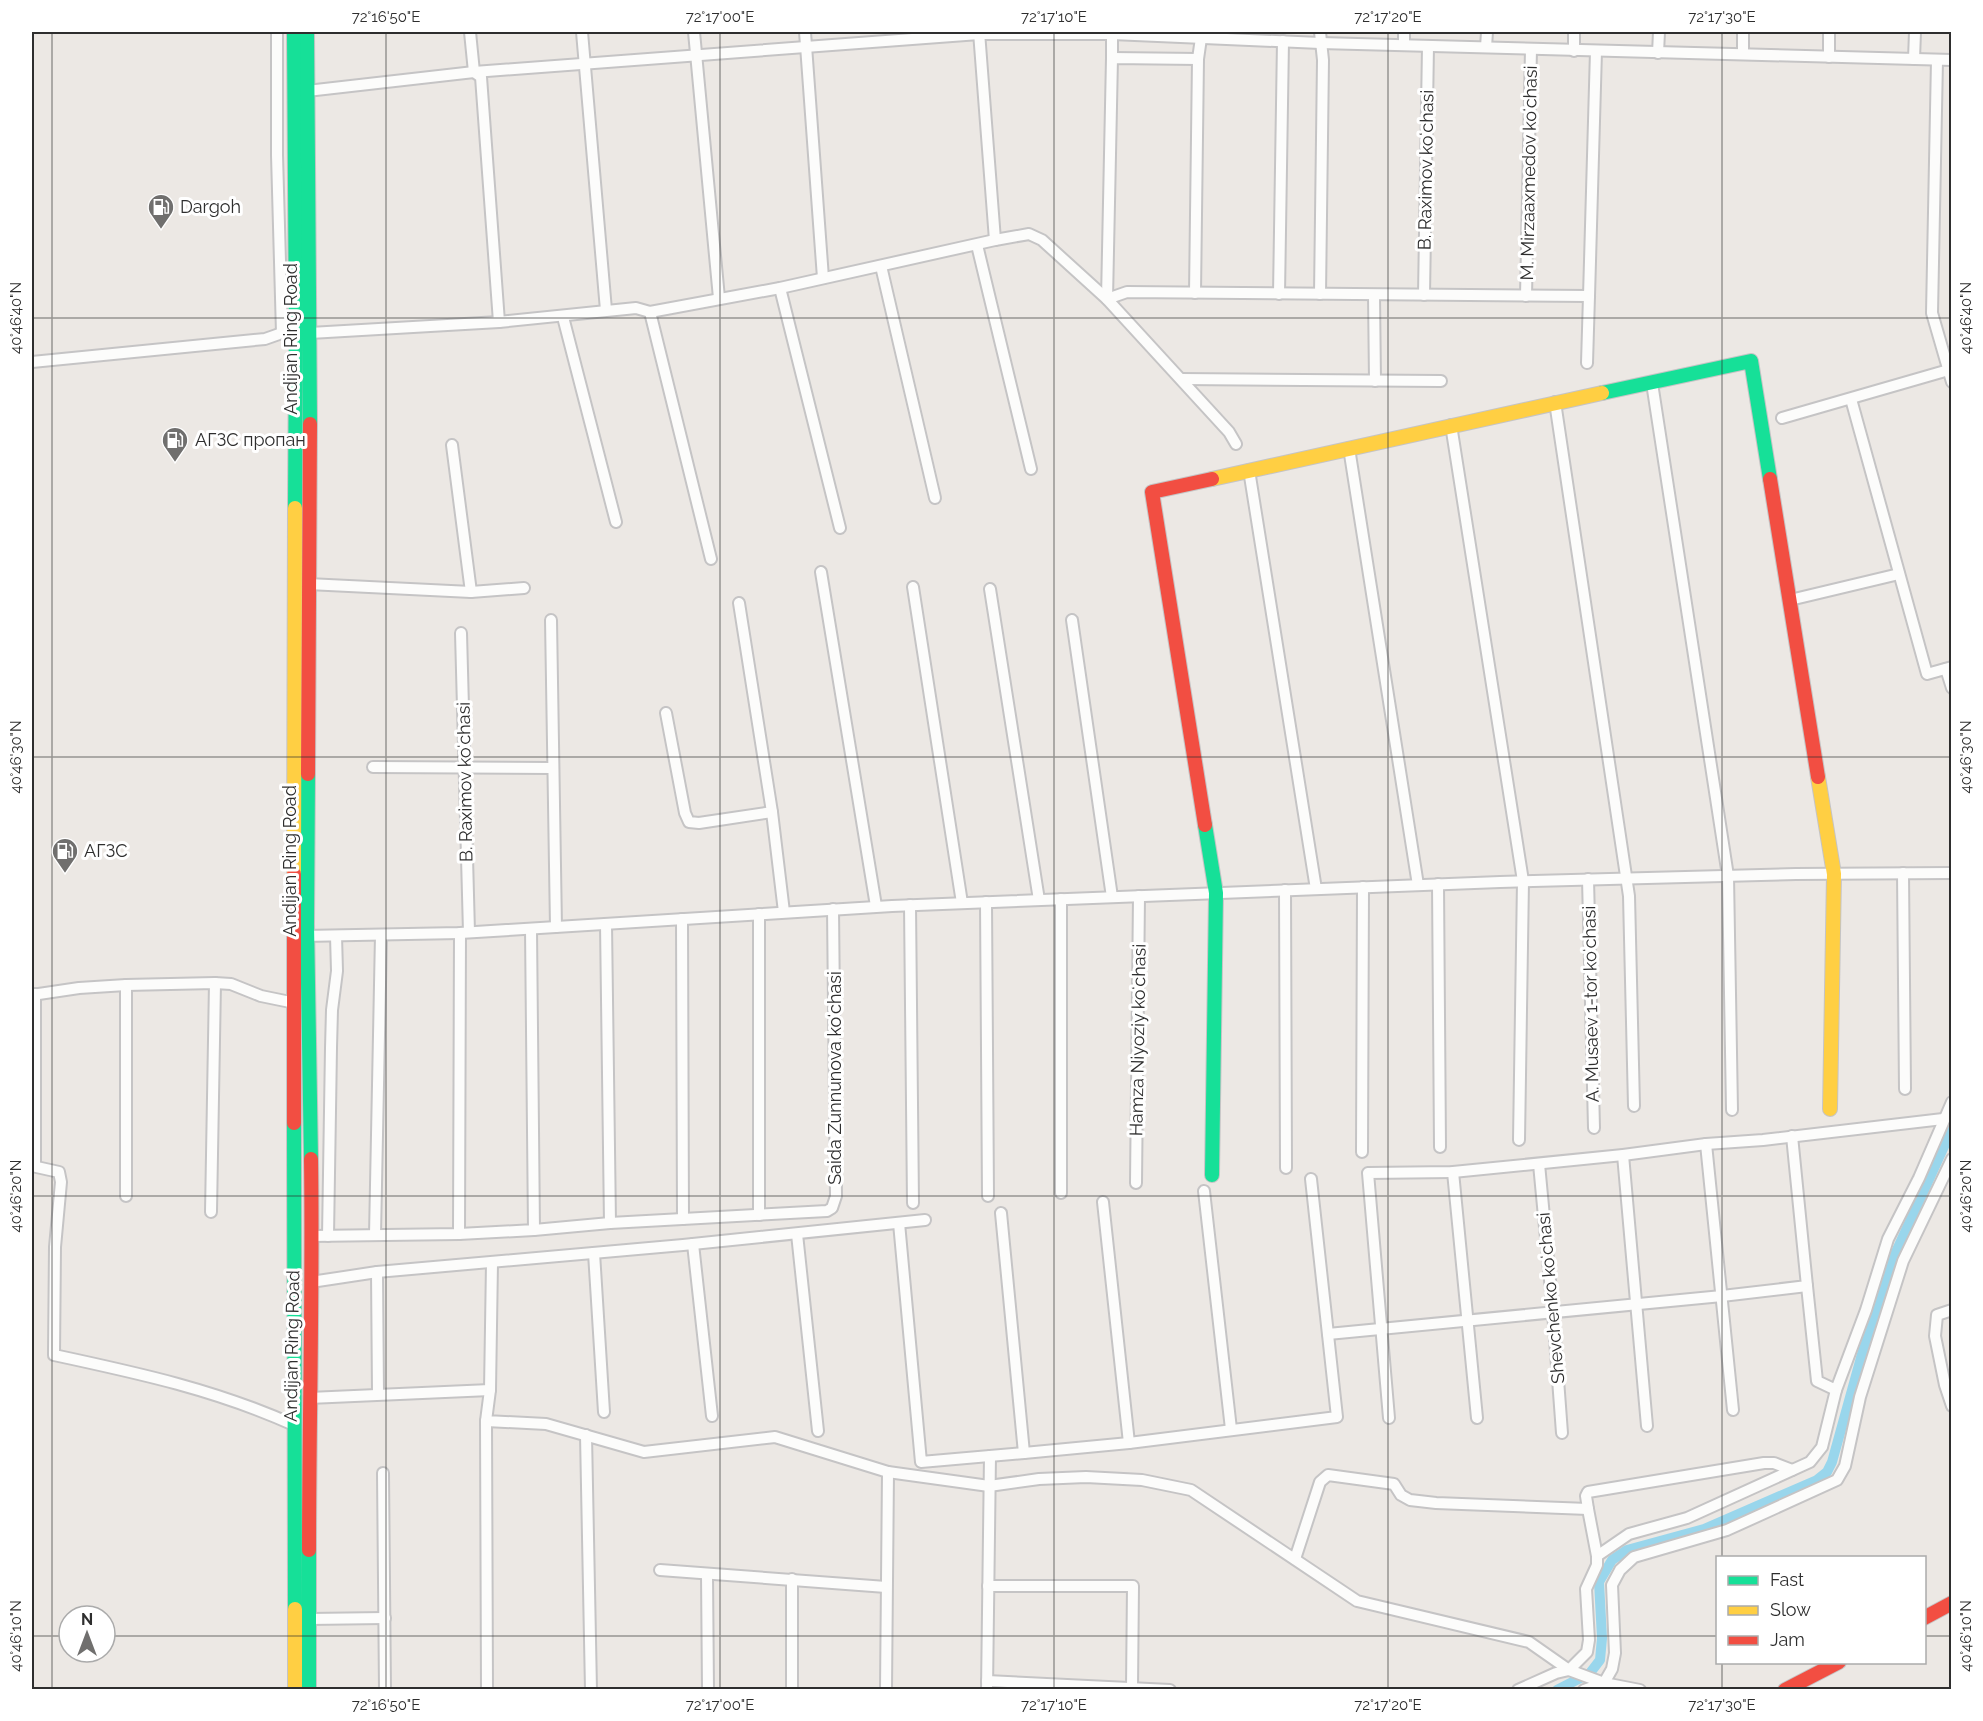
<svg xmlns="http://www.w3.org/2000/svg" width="1983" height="1721" viewBox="0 0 1983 1721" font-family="Raleway,sans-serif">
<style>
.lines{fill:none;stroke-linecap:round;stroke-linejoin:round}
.canal{stroke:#99d6ec;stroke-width:10}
.street-casing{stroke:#c5c4c5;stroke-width:14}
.fast-casing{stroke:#c5c4c5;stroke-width:16}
.slow-casing{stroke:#c5c4c5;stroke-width:16}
.jam-casing{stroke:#c5c4c5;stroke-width:16}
.street{stroke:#fcfcfb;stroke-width:10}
.fast{stroke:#16e098;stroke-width:14}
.slow{stroke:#ffcf43;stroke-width:14}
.jam{stroke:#f24e42;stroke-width:14}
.ticks{fill:none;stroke:#2e2e2e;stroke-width:1.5;stroke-opacity:0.45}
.labels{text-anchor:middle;stroke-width:6;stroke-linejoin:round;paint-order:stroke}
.street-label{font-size:18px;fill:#2e2e2e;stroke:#fff}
.poi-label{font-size:18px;fill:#2e2e2e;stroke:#fff;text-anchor:start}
.neatline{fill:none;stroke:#2e2e2e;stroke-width:2}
.ticks-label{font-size:15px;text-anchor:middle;fill:#2e2e2e}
</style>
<rect width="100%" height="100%" fill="#ece8e4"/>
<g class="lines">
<path class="canal" d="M1557 1690 1590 1673 1600 1660 1602 1638 1599 1582 1612 1560 1627 1550 1704 1529 1817 1480 1827 1472 1832 1462 1862 1354 1890 1265 1952 1129"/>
<g class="street-casing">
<g id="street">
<path d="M277 32V155L282 333"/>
<path d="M470 32 474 72 481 77 499 322"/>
<path d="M582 32 606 310"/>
<path d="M694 32 719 298"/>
<path d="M805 32 823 278"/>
<path d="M979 32 995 240"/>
<path d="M1320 32 1323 60 1320 294"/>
<path d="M1112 34V58"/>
<path d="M1404 45V32"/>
<path d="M1486 47 1487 32"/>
<path d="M1574 51V32"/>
<path d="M1658 53 1659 32"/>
<path d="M1743 54V32"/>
<path d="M1829 57V32"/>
<path d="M1198 59 1112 58 1107 299 1229 432 1236 444"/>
<path d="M1914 59 1915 32"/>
<path d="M1937 60 1932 313 1952 382"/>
<path d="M307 91 474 72 979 34H1112L1320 43 1952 60"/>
<path d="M977 245 1031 469"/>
<path d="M881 266 935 498"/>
<path d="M780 288 840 528"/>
<path d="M1195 293 1198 59 1201 38"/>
<path d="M1279 294 1283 41"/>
<path d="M1374 295 1375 381"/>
<path d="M1424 295 1428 46"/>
<path d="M1526 296 1531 49"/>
<path d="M650 312 711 559"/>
<path d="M563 317 616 522"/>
<path d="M32 362 265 339 282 333H310L499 322 636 308 650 312 780 288 995 240 1029 234 1042 240 1107 299 1127 292 1589 296 1596 51"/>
<path d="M1587 363 1589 296"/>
<path d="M1181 379 1441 381"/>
<path d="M1652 383 1728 876 1732 1110"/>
<path d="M1851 399 1927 674 1952 667"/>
<path d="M1555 402 1629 896 1634 1106"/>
<path d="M1782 418 1952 369"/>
<path d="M1451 425 1523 881 1519 1140"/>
<path d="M452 445 471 592"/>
<path d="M1349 448 1418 885"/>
<path d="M1249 470 1316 889"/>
<path d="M821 572 876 906"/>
<path d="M308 584 471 592 524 588"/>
<path d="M913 587 962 903"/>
<path d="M990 589 1039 900"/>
<path d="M1790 600 1899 574"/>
<path d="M739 603 772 812 784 912"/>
<path d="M551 620 556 927"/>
<path d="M1072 620 1112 897"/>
<path d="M461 633 469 932"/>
<path d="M1946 669 1952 688"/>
<path d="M666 713 685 813 689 822 699 823 772 812"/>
<path d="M373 767 553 768"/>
<path d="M1903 873 1905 1089"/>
<path d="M1588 879 1594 1128"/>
<path d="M1438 884 1440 1147"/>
<path d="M1285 890 1286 1168"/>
<path d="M986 902 988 1196"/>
<path d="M910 905 913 1203"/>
<path d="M759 914V1215"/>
<path d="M682 919 683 1219"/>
<path d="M606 924 610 1223"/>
<path d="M304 936 460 933 892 906 1500 882 1796 874 1952 873"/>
<path d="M32 995 79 988 126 985 215 983 231 984 261 996 295 1003"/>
<path d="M1706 1144 1733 1410"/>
<path d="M1362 1152 1363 887"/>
<path d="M1623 1155 1647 1426"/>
<path d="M1539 1164 1553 1312 1562 1433"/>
<path d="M35 1165V994"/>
<path d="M32 1166 59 1172 61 1182 55 1247 54 1355C138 1373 217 1390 296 1426"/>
<path d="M1453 1172 1477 1418"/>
<path d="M1136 1183 1139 896"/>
<path d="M1204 1191 1231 1429"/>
<path d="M1061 1193V899"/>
<path d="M126 1196V985"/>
<path d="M1103 1202 1129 1443"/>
<path d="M211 1212 215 983"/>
<path d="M899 1223 921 1462 1024 1453 1001 1213"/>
<path d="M534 1230 610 1223 827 1211 832 1208 836 1196 833 909"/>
<path d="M459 1234 460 933"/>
<path d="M797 1234 818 1431"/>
<path d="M375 1235 381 935"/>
<path d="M312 1236 459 1234 534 1230 531 929"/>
<path d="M328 1236 331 1048 332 1010 337 971 336 936"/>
<path d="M693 1244 712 1416"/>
<path d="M594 1253 604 1412"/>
<path d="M492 1263 490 1390 486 1421 546 1424 644 1452 775 1437 888 1472 989 1486 1039 1479 1086 1477 1142 1480 1191 1490 1357 1601 1529 1642 1569 1670 1604 1683 1640 1690"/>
<path d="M377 1272 378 1394"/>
<path d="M311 1282 377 1272 683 1245 925 1220"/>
<path d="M1807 1286 1817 1381 1836 1390 1866 1310 1888 1239 1919 1178 1952 1102"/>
<path d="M1952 1310 1937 1315 1935 1336 1945 1385 1952 1406"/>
<path d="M1328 1334 1722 1296 1807 1286 1792 1136"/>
<path d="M309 1398 490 1390"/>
<path d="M1389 1418 1368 1173 1453 1172 1623 1155 1706 1144 1763 1140 1943 1119"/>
<path d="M486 1421 487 1690"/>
<path d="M586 1435 591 1690"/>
<path d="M1024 1453 1129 1443 1337 1417 1311 1179"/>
<path d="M383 1473 385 1690"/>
<path d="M1597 1556 1629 1534 1687 1518 1810 1462 1822 1447 1836 1390"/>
<path d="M1295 1559 1320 1482 1328 1475 1394 1484 1401 1495 1410 1500 1436 1503 1588 1509"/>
<path d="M660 1570 886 1587"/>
<path d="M707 1574 708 1690"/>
<path d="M792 1579V1690"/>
<path d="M988 1586H1133L1132 1687"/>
<path d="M309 1619 385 1618"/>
<path d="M987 1681 1170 1690"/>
<path d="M886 1690 888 1472"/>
<path d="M987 1690 990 1456"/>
<path d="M1518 1690 1556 1673 1569 1670 1587 1652 1589 1640 1586 1589 1597 1565V1556L1588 1509 1586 1496 1588 1492 1764 1463H1774L1792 1470"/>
<path d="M1584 1690 1604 1683 1612 1669 1615 1653 1612 1585 1620 1570 1634 1557 1727 1530 1837 1480 1845 1466 1860 1397 1903 1261 1952 1159"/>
</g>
</g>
<g class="fast-casing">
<g id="fast">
<path d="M294 32 296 333 295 508"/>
<path d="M307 32 310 424"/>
<path d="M1602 393 1751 361 1770 479"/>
<path d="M308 774 307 924 311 1159"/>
<path d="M1205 825 1216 893 1212 1175"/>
<path d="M294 1123 295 1609"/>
<path d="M309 1550V1690"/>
</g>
</g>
<g class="slow-casing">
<g id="slow">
<path d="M1212 479 1602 393"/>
<path d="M1818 777 1834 874 1830 1109"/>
<path d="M294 874 295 508"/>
<path d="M295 1609V1690"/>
</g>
</g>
<g class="jam-casing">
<g id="jam">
<path d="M1770 479 1818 777"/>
<path d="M308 774 310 424"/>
<path d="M1205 825 1152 492 1212 479"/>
<path d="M294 874V1123"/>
<path d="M309 1550C309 1420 313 1290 311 1159"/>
<path d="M1924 1618 1952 1603"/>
<path d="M1785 1690 1839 1662"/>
</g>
</g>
<use href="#street" class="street"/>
<use href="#fast" class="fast"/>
<use href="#slow" class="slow"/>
<use href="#jam" class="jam"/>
</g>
<path class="ticks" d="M52 32V1690M386 32V1690M720 32V1690M1054 32V1690M1388 32V1690M1722 32V1558M32 318H1952M32 757H1952M32 1196H1952M32 1636H69M105 1636H1718M1924 1636H1952M1722 1662V1690"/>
<defs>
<g id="fuel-pin" transform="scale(1.35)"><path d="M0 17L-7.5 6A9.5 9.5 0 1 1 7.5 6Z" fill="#706f6e" stroke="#fff"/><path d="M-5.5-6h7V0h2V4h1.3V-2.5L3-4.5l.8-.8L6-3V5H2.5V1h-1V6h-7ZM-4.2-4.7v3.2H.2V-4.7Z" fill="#fff"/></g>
</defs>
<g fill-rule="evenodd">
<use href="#fuel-pin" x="161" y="207"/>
<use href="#fuel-pin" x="175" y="440"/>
<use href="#fuel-pin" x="65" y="851"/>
</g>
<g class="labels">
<g class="street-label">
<text transform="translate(1426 170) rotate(-89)" y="6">B. Raximov koʻchasi</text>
<text transform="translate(1529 173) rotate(-89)" y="6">M. Mirzaaxmedov koʻchasi</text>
<text transform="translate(291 339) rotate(-90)" y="6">Andijan Ring Road</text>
<text transform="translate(465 782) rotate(-91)" y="6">B. Raximov koʻchasi</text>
<text transform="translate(290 861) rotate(-90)" y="6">Andijan Ring Road</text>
<text transform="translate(1591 1004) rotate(-91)" y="6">A. Musaev 1-tor koʻchasi</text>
<text transform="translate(1138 1040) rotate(-89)" y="6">Hamza Niyoziy koʻchasi</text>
<text transform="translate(835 1078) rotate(-90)" y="6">Saida Zunnunova koʻchasi</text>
<text transform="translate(1551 1298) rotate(-95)" y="6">Shevchenko koʻchasi</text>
<text transform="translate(292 1346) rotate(-89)" y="6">Andijan Ring Road</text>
</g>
<g class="poi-label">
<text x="180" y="213">Dargoh</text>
<text x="195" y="446">АГЗС пропан</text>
<text x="84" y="857">АГЗС</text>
</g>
</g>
<rect width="1983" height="1721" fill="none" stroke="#ffffff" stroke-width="66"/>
<rect x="1716" y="1556" width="210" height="108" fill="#ffffff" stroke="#ababab" stroke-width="1.5"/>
<rect x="1728" y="1576" width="30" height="9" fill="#16e098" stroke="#ababab" stroke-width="1.5"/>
<text x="1770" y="1586" font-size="18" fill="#2e2e2e">Fast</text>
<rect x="1728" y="1606" width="30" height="9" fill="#ffcf43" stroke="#ababab" stroke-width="1.5"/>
<text x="1770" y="1616" font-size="18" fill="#2e2e2e">Slow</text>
<rect x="1728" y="1636" width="30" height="9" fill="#f24e42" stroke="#ababab" stroke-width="1.5"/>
<text x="1770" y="1646" font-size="18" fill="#2e2e2e">Jam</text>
<g transform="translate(87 1634)"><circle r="28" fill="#ffffff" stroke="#ababab" stroke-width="1.5"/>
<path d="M0-4.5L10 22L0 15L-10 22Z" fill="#706f6e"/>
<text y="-9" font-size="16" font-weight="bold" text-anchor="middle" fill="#2e2e2e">N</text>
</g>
<rect x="33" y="33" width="1917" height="1655" class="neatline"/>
<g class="ticks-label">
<text x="386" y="22">72°16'50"E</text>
<text x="720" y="22">72°17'00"E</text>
<text x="1054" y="22">72°17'10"E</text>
<text x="1388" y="22">72°17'20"E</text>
<text x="1722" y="22">72°17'30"E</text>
<text transform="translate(16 318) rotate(-90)" y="5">40°46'40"N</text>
<text transform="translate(1966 318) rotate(-90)" y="5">40°46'40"N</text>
<text transform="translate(16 757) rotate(-90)" y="5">40°46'30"N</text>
<text transform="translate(1966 757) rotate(-90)" y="5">40°46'30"N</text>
<text transform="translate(16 1196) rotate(-90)" y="5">40°46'20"N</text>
<text transform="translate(1966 1196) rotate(-90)" y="5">40°46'20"N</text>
<text transform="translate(16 1636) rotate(-90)" y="5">40°46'10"N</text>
<text transform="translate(1966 1636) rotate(-90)" y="5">40°46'10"N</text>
<text x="386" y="1710">72°16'50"E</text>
<text x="720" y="1710">72°17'00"E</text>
<text x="1054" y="1710">72°17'10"E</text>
<text x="1388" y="1710">72°17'20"E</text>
<text x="1722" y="1710">72°17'30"E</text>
</g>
</svg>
